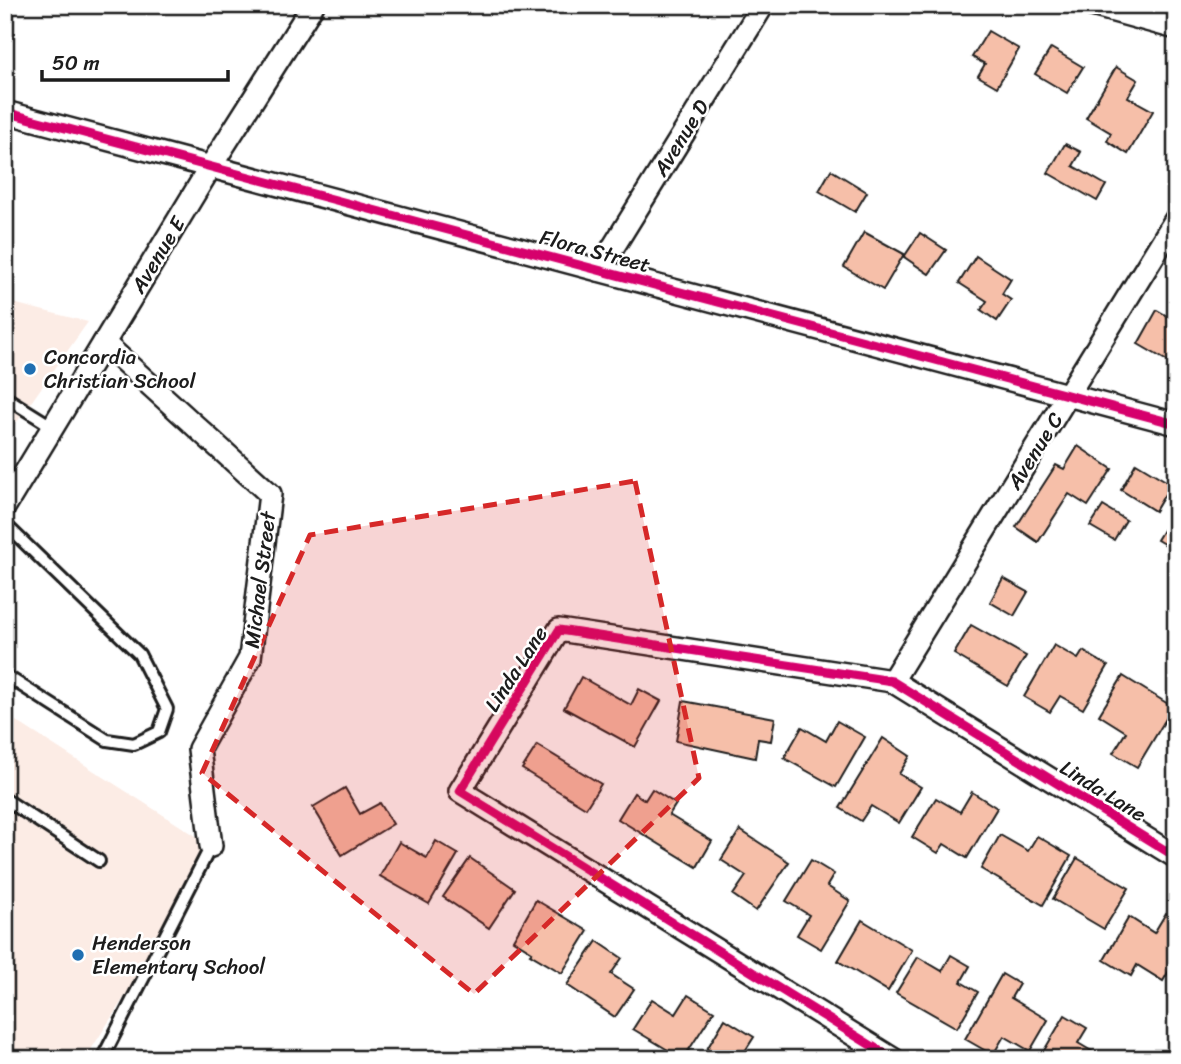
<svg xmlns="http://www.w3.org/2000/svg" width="1181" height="1064" viewBox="0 0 1181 1064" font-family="Sriracha,sans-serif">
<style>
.built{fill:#fcece5}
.building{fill:#f6bfa9;stroke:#1c1c1c;stroke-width:2}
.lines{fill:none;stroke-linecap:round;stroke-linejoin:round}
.service-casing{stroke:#1c1c1c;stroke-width:16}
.minor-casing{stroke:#1c1c1c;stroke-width:26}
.service{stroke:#fff;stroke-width:10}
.minor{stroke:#fff;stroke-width:21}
.cycleway-casing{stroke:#fff;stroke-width:13}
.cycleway{stroke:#d6006c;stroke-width:9}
.marked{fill:#d62828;fill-opacity:0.2;stroke:#d62828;stroke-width:5;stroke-dasharray:14 9;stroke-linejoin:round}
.poi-dot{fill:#1f6fb2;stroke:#fff;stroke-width:2.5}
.labels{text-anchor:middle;stroke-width:5;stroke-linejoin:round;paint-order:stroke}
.street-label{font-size:21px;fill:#1c1c1c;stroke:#fff}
.poi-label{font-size:21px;fill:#1c1c1c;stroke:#fff;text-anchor:start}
</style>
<rect width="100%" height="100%" fill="#fff"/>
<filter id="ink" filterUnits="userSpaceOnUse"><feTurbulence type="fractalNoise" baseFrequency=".0143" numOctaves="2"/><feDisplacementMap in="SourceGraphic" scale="14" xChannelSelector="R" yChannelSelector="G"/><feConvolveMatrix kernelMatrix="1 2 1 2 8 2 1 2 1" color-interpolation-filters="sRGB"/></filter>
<g filter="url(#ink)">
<g class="built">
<path d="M5 301 88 322 17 422 5 415Z"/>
<path d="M5 714 218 850 85 1059H5Z"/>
</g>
<g class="building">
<path d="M988 31 1019 49 997 87 978 76 985 64 972 57Z"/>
<path d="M1051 48 1083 67 1067 93 1035 74Z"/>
<path d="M1116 67 1138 80 1128 97 1153 111 1128 154 1107 141 1111 133 1086 118Z"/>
<path d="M1065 144 1081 152 1073 166 1106 185 1097 201 1048 173Z"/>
<path d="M831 170 867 192 855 212 819 191Z"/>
<path d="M864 232 904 254 883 290 844 267Z"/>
<path d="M920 233 946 250 929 274 904 257Z"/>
<path d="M976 256 1011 279 1002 294 1011 300 997 321 981 310 987 301 959 283Z"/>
<path d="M1157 310 1176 321V366L1138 344Z"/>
<path d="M1078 446 1112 469 1088 506 1069 494 1038 542 1016 527 1056 465 1064 469Z"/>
<path d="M1136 463 1171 484 1155 511 1121 490Z"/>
<path d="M1103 506 1126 520 1114 540 1090 526Z"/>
<path d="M1176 509V551L1157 540Z"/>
<path d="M1003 578 1028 592 1014 616 990 602Z"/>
<path d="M971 625 1026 656 1008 686 954 654Z"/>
<path d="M1054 645 1078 659 1083 651 1108 666 1083 709 1060 696 1050 712 1024 697Z"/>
<path d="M1123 676 1173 707 1137 767 1113 753 1126 732 1099 715Z"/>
<path d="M581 677 631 705 639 689 661 701 635 747 564 708Z"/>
<path d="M683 701 775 718 771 741 758 739 755 758 676 741Z"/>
<path d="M837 721 865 737 836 787 784 758 802 727 826 741Z"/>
<path d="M883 738 910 756 899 774 921 787 899 823 871 806 861 821 840 808Z"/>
<path d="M537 745 601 784 586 808 522 769Z"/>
<path d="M345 788 360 814 380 803 393 824 342 855 313 807Z"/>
<path d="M652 789 676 804 669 815 712 841 697 867 618 819 634 793 645 800Z"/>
<path d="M972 792 997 808 967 858 944 844 938 853 912 837 936 798 960 812Z"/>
<path d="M740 830 789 862 756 911 733 895 746 876 721 860Z"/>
<path d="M1000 835 1028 851 1037 836 1071 856 1043 905 981 869Z"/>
<path d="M436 841 458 854 429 904 380 876 399 842 427 858Z"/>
<path d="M470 858 515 889 489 928 443 897Z"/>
<path d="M1077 858 1129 888 1104 929 1053 899Z"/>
<path d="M811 860 834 874 827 886 850 901 821 949 797 935 809 915 786 901Z"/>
<path d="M536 900 588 931 562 973 530 954 532 952 513 940Z"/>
<path d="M1166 913 1176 918V959L1163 981 1137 965 1131 976 1104 960 1129 917 1154 933Z"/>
<path d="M862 920 912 950 888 991 838 961Z"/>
<path d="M597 941 622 958 611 974 634 989 615 1017 567 985Z"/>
<path d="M951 955 970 966 961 982 978 992 957 1028 896 993 918 957 942 971Z"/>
<path d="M1002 974 1019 984 1011 998 1048 1020 1030 1051 1004 1036 993 1055 965 1039Z"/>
<path d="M688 995 714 1011 683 1059 633 1029 652 999 676 1014Z"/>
<path d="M1065 1015 1087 1028 1078 1043 1105 1059H1039Z"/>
<path d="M725 1019 754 1037 740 1059H701Z"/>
</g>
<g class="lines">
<g class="service-casing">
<g id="service">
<path d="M5 397 53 427"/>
<path d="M5 524 139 654 167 709 159 732 134 744 107 740 5 675"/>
<path d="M5 799 99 861"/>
<path d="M102 1059 211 846"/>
</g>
</g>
<g class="minor-casing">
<g id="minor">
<path d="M1092 5 1176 28"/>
<path d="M5 112 1176 424"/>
<path d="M599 270 763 5"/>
<path d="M104 343 270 494 250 658 199 749 211 846"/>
<path d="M5 506 211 166 313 5"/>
<path d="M892 681 1176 219"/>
<path d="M893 1059 460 791 559 630 892 681 1176 857"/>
</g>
</g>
<use href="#service" class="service"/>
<use href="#minor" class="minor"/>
<g class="cycleway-casing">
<g id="cycleway">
<path d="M5 112 1176 424"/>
<path d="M893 1059 460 791 559 630 892 681 1176 857"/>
</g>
</g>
<use href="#cycleway" class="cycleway"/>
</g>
</g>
<path class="marked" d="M635 481 699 778 474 994 202 773 310 535Z"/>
<g class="poi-dot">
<circle cx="30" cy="369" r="7"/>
<circle cx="78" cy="955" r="7"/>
</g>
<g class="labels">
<g class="street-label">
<text transform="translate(681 138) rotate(-58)" y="7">Avenue D</text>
<text transform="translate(595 251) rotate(15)" y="7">Flora Street</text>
<text transform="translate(158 255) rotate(-59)" y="7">Avenue E</text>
<text transform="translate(1035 451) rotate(-58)" y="7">Avenue C</text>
<text transform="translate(260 580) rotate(-83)" y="7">Michael Street</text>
<text transform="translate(516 669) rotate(-57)" y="7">Linda Lane</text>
<text transform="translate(1103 791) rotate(32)" y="7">Linda Lane</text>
</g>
<g class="poi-label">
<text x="44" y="364">Concordia<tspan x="44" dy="24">Christian School</tspan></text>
<text x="92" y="950">Henderson<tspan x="92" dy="24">Elementary School</tspan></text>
</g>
</g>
<rect width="1181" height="1064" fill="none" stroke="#fff" stroke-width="28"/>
<rect x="14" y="14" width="1153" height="1036" fill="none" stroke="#1c1c1c" stroke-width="2.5" filter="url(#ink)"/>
<path d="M42 70v10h186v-10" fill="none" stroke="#1c1c1c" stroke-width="3.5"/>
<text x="52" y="70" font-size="21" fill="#1c1c1c" stroke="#ffffff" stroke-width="5" paint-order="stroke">50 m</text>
</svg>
